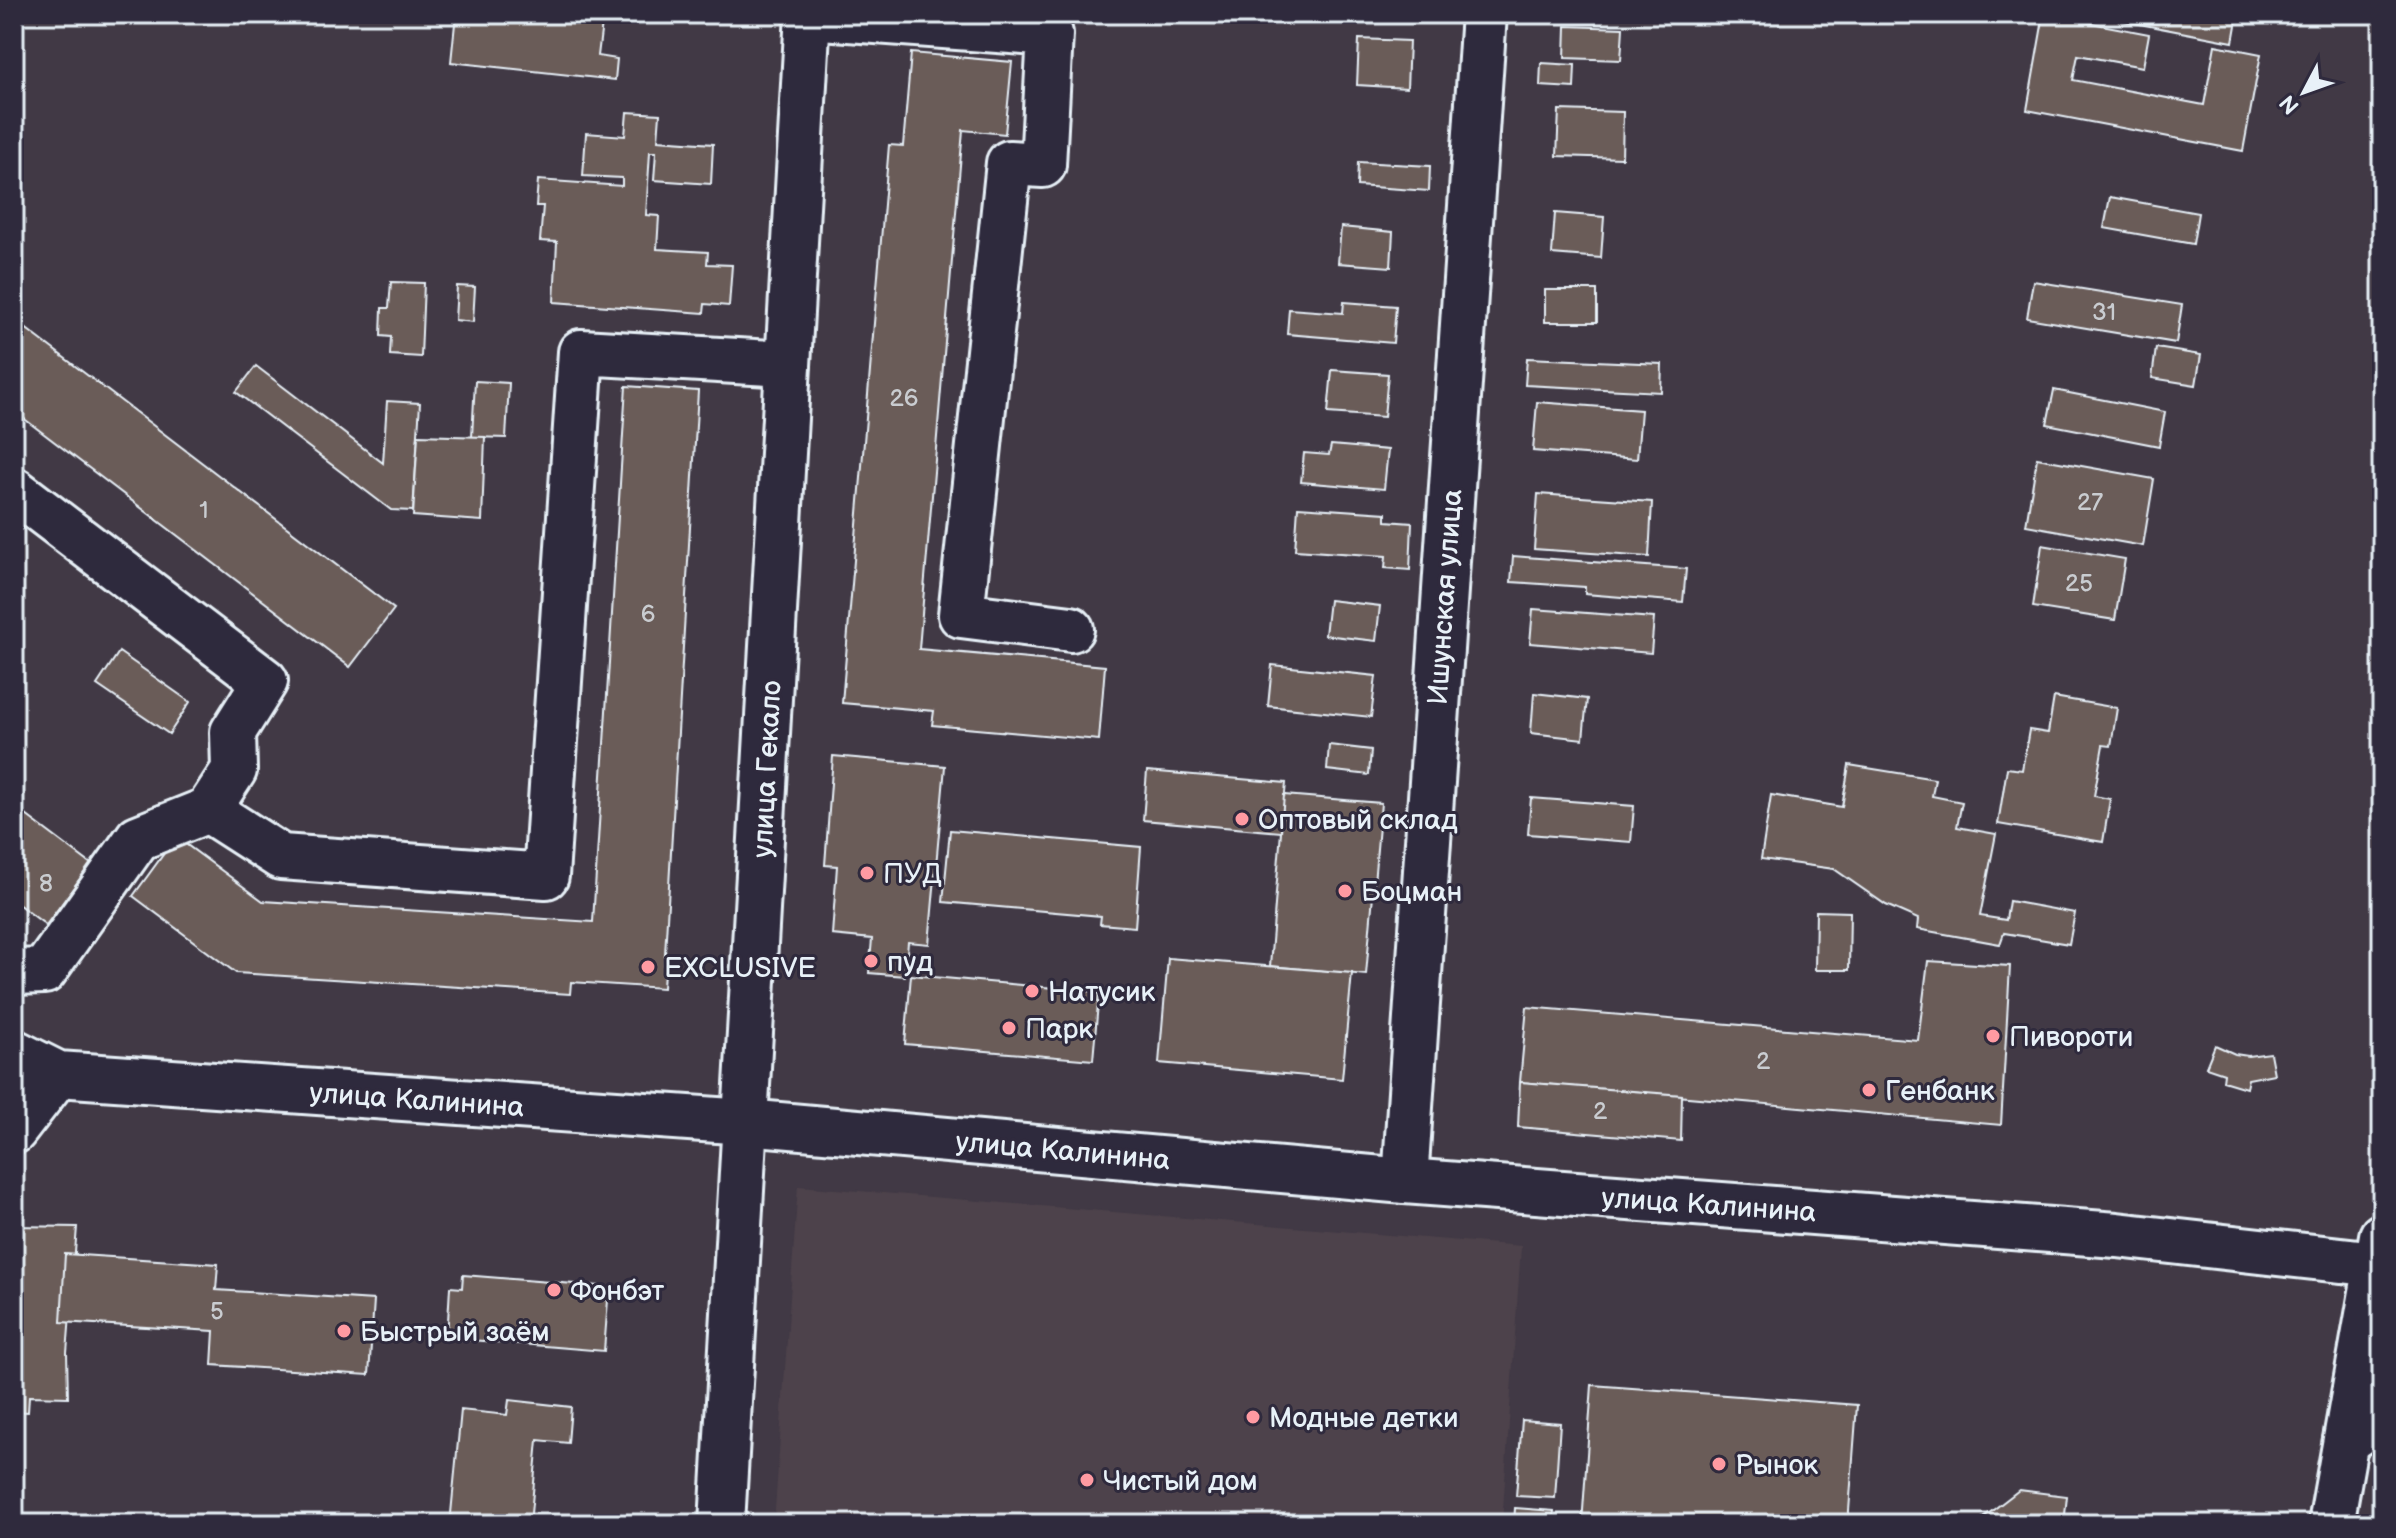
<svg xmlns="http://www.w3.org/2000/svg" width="2396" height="1538" viewBox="0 0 2396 1538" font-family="'Balsamiq Sans',sans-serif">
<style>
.built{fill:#4e434b}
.building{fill:#6b5b59;stroke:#e8f1f8;stroke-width:2}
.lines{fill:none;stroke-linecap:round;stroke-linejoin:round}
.minor-casing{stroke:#e8f1f8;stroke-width:50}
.major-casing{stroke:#e8f1f8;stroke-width:50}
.highway-casing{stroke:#e8f1f8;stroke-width:50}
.minor{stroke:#2f2a3d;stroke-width:44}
.major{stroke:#2f2a3d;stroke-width:44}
.highway{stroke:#2f2a3d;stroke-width:44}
.poi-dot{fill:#ff9aa2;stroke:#2f2a3d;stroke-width:3}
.labels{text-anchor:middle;stroke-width:6;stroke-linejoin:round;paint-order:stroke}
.number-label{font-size:24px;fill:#c9ccd0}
.street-label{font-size:28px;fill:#e8f1f8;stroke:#2f2a3d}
.poi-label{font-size:28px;fill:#e8f1f8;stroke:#2f2a3d;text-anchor:start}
</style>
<rect width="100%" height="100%" fill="#413945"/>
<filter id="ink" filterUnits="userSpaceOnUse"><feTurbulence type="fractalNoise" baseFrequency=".0125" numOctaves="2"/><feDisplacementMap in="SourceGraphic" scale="16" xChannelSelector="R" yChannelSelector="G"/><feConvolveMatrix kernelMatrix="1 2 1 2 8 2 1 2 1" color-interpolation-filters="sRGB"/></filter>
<g filter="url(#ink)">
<path class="built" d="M798 1186 1521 1246 1502 1524H774Z"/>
<g class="building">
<path d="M456 14 603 15 598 56 617 59 615 80 451 62Z"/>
<path d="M2044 14 2149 34 2143 67 2078 55 2073 80 2204 105 2215 45 2261 54 2243 151 2027 110Z"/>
<path d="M2109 14H2238L2233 42 2108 18Z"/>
<path d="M1566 26 1623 28 1621 60 1565 58Z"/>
<path d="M1359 39 1409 41 1407 88 1357 85Z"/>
<path d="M911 53 1012 62 1005 134 963 130 919 649 1105 666 1099 740 932 725 934 711 842 703 889 145 903 146Z"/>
<path d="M1541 63 1575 65 1574 88 1540 86Z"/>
<path d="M1559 110 1623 112 1622 158 1557 156Z"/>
<path d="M627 112 660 114 658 140 713 144 711 184 654 180 656 152H650L646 215 659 216 657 249 708 252 707 264 732 265 729 306 705 304 704 313 554 302 557 242 540 241 543 206H536L538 180 622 186V178L583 176 586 133 625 136Z"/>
<path d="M1358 162 1430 166 1429 191 1357 186Z"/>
<path d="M2110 197 2198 213 2193 244 2104 228Z"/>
<path d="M1555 213 1604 217 1601 258 1552 254Z"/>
<path d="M1341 227 1393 232 1391 267 1338 263Z"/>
<path d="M2033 281 2182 305 2176 343 2027 318Z"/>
<path d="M391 282 424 283 421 357 390 355 391 337 381 336 382 308H389Z"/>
<path d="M457 286 475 287 473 322 455 320Z"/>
<rect x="1545" y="290" width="52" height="32"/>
<path d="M1344 302 1396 306 1393 343 1287 334 1289 309 1343 313Z"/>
<path d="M24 327 394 609 350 667 14 411V340Z"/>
<path d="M2156 348 2201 355 2196 385 2152 378Z"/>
<path d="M1527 358 1662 364 1661 392 1525 385Z"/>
<path d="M256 366 383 463 387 401 420 403 413 511 391 510 236 392Z"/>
<path d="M1332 370 1388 374 1384 417 1328 413Z"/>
<path d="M475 381 509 383 506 438 472 437Z"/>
<path d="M626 386 698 391 663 988 571 982 570 994 236 973 133 896 176 837 263 901 593 922Z"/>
<path d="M2054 390 2165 412 2159 446 2047 424Z"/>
<path d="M1537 402 1641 410 1637 459 1533 451Z"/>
<path d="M418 435 485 437 482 521 413 516Z"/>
<path d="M1331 445 1388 450 1384 489 1301 482 1304 453 1329 455Z"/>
<path d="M2037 458 2154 479 2143 546 2026 525Z"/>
<path d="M1538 494 1652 502 1649 557 1534 549Z"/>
<path d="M1298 507 1386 513V521L1412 523 1410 570 1385 568 1386 556 1295 550Z"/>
<path d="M2042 545 2125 559 2115 620 2033 607Z"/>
<path d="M1513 556 1686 569 1683 602 1585 594V587L1511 582Z"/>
<path d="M1329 600 1380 606 1376 641 1325 635Z"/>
<path d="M1533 609 1654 618 1651 653 1530 643Z"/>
<path d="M119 652 190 702 169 734 97 685Z"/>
<path d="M1272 665 1376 676 1371 717 1268 706Z"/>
<path d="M1534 693 1587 699 1583 739 1531 733Z"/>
<path d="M2054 697 2117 708 2111 746 2103 745 2094 796 2110 799 2103 842 1998 824 2007 768 2022 770 2029 730 2048 733Z"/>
<path d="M1329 745 1371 750 1369 775 1327 770Z"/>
<path d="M833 756 945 766 929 944 908 942 905 976 869 973 872 939 832 935 837 866 825 865Z"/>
<path d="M1849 765 1935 779 1932 796 1962 802 1957 827 1996 834 1980 916 2006 920 2009 901 2075 913 2069 944 2004 933 2000 944 1917 929 1918 919 1886 905 1834 869 1761 859 1771 795 1842 807Z"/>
<path d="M1147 771 1286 783 1281 832 1143 820Z"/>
<path d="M1284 795 1381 803 1366 975 1270 966Z"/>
<path d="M1531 798 1634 806 1631 842 1528 834Z"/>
<path d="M14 806 91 864 46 925 14 901Z"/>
<path d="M950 830 1141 847 1135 927 1100 924 1101 916 943 902Z"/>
<path d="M1816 911 1850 912 1849 970H1815Z"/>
<path d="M1168 958 1352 973 1342 1079 1159 1063Z"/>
<path d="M1928 961 2010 966 2001 1125 1520 1082 1527 1007 1918 1040Z"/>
<path d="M911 975 1099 992 1093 1060 905 1044Z"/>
<path d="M2215 1045 2235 1054 2248 1056 2270 1053 2274 1074 2248 1079 2246 1088 2223 1081 2224 1073 2206 1067Z"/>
<path d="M1520 1082 1682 1095 1681 1141 1518 1127Z"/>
<path d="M14 1226 77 1227 67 1353 68 1397 29 1396 28 1412 14 1411Z"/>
<path d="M65 1254 218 1264 216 1290 374 1300 369 1375 212 1365 214 1331 61 1322Z"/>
<path d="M463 1275 599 1286 598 1299 608 1300 604 1351 447 1338 450 1287 462 1288Z"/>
<path d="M1592 1385 1857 1405 1848 1524H1582Z"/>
<path d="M509 1400 571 1407 568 1443 538 1440 530 1524H450L461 1410 507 1415Z"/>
<path d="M1522 1420 1560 1423 1555 1498 1516 1496Z"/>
<path d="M2019 1490 2067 1496 2064 1524H1975Z"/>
<path d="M1515 1508 1554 1511 1553 1524H1514Z"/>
</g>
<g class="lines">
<g class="minor-casing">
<g id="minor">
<path d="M808 16 1050 34 1043 165 1009 163 961 615 1071 629"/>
<path d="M14 490 265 681 233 732 234 770 208 810 138 838 44 971 14 972"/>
<path d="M208 810 281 857 546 876 581 352 788 364"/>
<path d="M14 1131 58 1074"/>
<path d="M1405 1181 1484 14"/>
<path d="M2346 1441 2382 1417"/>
<path d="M722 1524 808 14"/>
</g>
</g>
<g class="major-casing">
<path id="major" d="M14 1052 58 1074 746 1122 1405 1181 2117 1235 2377 1264"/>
</g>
<g class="highway-casing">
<path id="highway" d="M2331 1524 2382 1236"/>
</g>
<use href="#minor" class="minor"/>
<use href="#major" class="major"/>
<use href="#highway" class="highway"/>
</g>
</g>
<g class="poi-dot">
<circle cx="1242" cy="819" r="8"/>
<circle cx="867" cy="873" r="8"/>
<circle cx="1345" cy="891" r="8"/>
<circle cx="871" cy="961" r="8"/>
<circle cx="648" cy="967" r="8"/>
<circle cx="1032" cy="991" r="8"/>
<circle cx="1009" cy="1028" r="8"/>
<circle cx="1993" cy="1036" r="8"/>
<circle cx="1869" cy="1090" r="8"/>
<circle cx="554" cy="1290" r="8"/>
<circle cx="344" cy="1331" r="8"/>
<circle cx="1253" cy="1417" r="8"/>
<circle cx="1719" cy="1464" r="8"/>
<circle cx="1087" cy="1480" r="8"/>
</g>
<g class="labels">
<g class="number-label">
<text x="2104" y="320">31</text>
<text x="904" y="406">26</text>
<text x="2090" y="510">27</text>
<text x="204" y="518">1</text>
<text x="2079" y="591">25</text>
<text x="648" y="622">6</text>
<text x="46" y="891">8</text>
<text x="1763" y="1069">2</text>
<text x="1600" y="1119">2</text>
<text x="217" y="1319">5</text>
</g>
<g class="street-label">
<text transform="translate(1444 597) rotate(-86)" y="10">Ишунская улица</text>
<text transform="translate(766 769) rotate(-87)" y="10">улица Гекало</text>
<text transform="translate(417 1099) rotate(4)" y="10">улица Калинина</text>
<text transform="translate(1063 1150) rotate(5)" y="10">улица Калинина</text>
<text transform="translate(1709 1204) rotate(4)" y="10">улица Калинина</text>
</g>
<g class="poi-label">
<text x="1258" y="829">Оптовый склад</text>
<text x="883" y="883">ПУД</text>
<text x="1361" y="901">Боцман</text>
<text x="887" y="971">пуд</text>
<text x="664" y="977">EXCLUSIVE</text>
<text x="1048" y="1001">Натусик</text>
<text x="1025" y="1038">Парк</text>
<text x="2009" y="1046">Пивороти</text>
<text x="1885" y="1100">Генбанк</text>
<text x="570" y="1300">Фонбэт</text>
<text x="360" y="1341">Быстрый заём</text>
<text x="1269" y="1427">Модные детки</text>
<text x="1735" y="1474">Рынок</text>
<text x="1103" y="1490">Чистый дом</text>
</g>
</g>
<rect width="2396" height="1538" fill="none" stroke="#2f2a3d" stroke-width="48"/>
<rect x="24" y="24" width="2348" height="1490" fill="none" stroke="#e8f1f8" stroke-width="3" filter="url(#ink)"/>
<g transform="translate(2304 92) rotate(229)" stroke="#2f2a3d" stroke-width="6" paint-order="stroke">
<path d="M0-6L14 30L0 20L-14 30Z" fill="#e8f1f8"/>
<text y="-12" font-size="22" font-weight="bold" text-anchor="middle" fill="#e8f1f8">N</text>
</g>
</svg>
